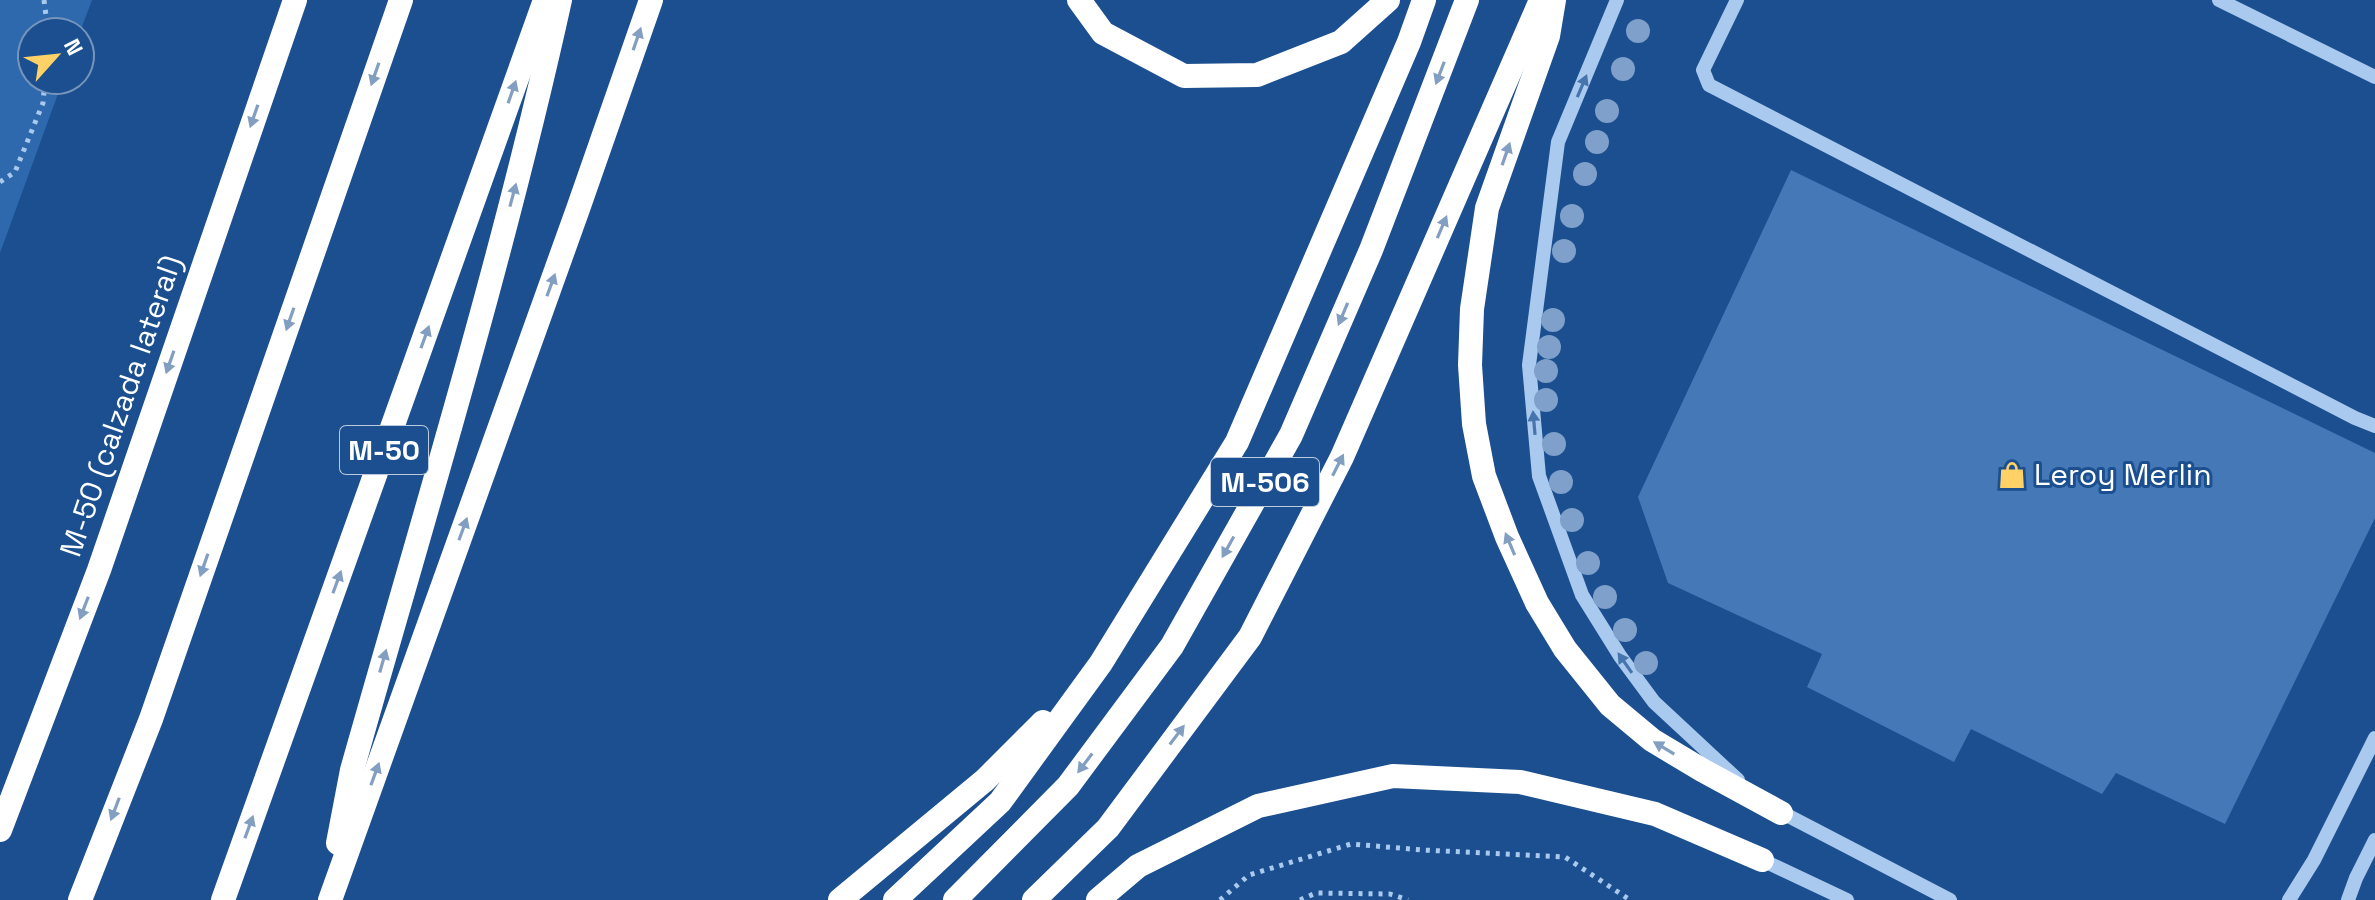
<svg xmlns="http://www.w3.org/2000/svg" width="2375" height="900" viewBox="0 0 2375 900" font-family="'Space Grotesk',sans-serif">
<style>
.green{fill:#2e69ad}
.building{fill:#4478b7}
.lines{fill:none;stroke-linecap:round;stroke-linejoin:round}
.path{stroke:#a9c9ee;stroke-width:5;stroke-dasharray:4 6;stroke-linecap:butt}
.minor{stroke:#a9c9ee;stroke-width:14}
.highway{stroke:#fff;stroke-width:24}
.tree{fill:#7ea0ca}
.oneway{fill:#829ec1}
.oneway2{fill:#4674ac}
.labels{text-anchor:middle;stroke-width:6;stroke-linejoin:round;paint-order:stroke}
.shield{fill:#1b4f8f;stroke:#bbcadd;stroke-width:2}
.shield-label{font-size:28px;font-weight:bold;fill:#fff}
.street-label{font-size:30px;fill:#fff;stroke:#1b4f8f}
.poi-label{font-size:30px;fill:#fff;stroke:#1b4f8f;text-anchor:start}
</style>
<rect width="100%" height="100%" fill="#1b4f8f"/>
<path class="green" d="M0 0H92L80 32H32V80H63L0 253Z"/>
<path class="building" d="M1791 170 2375 453V518L2225 824 2116 773 2102 794 1971 729 1954 762 1807 687 1822 654 1668 583 1638 497Z"/>
<g class="lines">
<g class="path">
<path d="M44 0 48 32"/>
<path d="M0 182 15 172 43 103 45 80"/>
<path d="M1220 900 1249 875 1351 844 1423 850 1565 857 1630 900"/>
<path d="M1300 900 1316 893 1390 894 1408 900"/>
</g>
<g class="minor">
<path d="M1617 0 1558 142 1529 365 1539 476 1582 595 1620 656 1654 702 1738 780"/>
<path d="M1737 0 1703 70 1709 85 2355 418 2375 426"/>
<path d="M2219 0 2375 77"/>
<path d="M1777 810 1950 900"/>
<path d="M1762 860 1847 900"/>
<path d="M2289 900 2314 860 2375 738"/>
<path d="M2348 900 2356 878 2375 840"/>
</g>
<g class="highway">
<path d="M1079 0 1103 33 1184 76 1257 75 1341 42 1388 0"/>
<path d="M1554 0 1548 36 1487 208 1472 309 1470 365 1474 424 1484 476 1507 537 1537 603 1565 649 1610 705 1652 740 1702 770 1781 813"/>
<path d="M0 830 99 570 295 0"/>
<path d="M338 843 352 770C424 515 503 259 560 0"/>
<path d="M80 900 151 719 401 0"/>
<path d="M223 900 545 0"/>
<path d="M330 900 578 209 651 0"/>
<path d="M840 900 985 780 1043 722"/>
<path d="M895 900 1000 802 1101 663 1237 442 1409 42 1424 0"/>
<path d="M955 900 1068 786 1172 646 1291 435 1371 250 1467 0"/>
<path d="M1034 900 1108 828 1250 637 1342 457 1541 0"/>
<path d="M1098 900 1138 866 1258 806 1393 776 1520 782 1655 814 1762 860"/>
</g>
</g>
<g class="tree">
<circle cx="1638" cy="31" r="12"/>
<circle cx="1623" cy="69" r="12"/>
<circle cx="1607" cy="111" r="12"/>
<circle cx="1597" cy="142" r="12"/>
<circle cx="1585" cy="174" r="12"/>
<circle cx="1572" cy="216" r="12"/>
<circle cx="1564" cy="251" r="12"/>
<circle cx="1553" cy="320" r="12"/>
<circle cx="1549" cy="347" r="12"/>
<circle cx="1546" cy="371" r="12"/>
<circle cx="1546" cy="400" r="12"/>
<circle cx="1554" cy="444" r="12"/>
<circle cx="1561" cy="482" r="12"/>
<circle cx="1572" cy="520" r="12"/>
<circle cx="1588" cy="563" r="12"/>
<circle cx="1605" cy="597" r="12"/>
<circle cx="1625" cy="630" r="12"/>
<circle cx="1646" cy="663" r="12"/>
</g>
<defs><path id="oneway-solid" d="M-6-.8H1V-3.2L6.5 0L1 3.2V.8H-6Z" transform="scale(2)"/></defs>
<g class="oneway">
<use href="#oneway-solid" transform="translate(637 39) rotate(-71)"/>
<use href="#oneway-solid" transform="translate(1440 73) rotate(111)"/>
<use href="#oneway-solid" transform="translate(375 74) rotate(109)"/>
<use href="#oneway-solid" transform="translate(512 92) rotate(-71)"/>
<use href="#oneway-solid" transform="translate(254 116) rotate(109)"/>
<use href="#oneway-solid" transform="translate(1506 154) rotate(-71)"/>
<use href="#oneway-solid" transform="translate(513 195) rotate(-75)"/>
<use href="#oneway-solid" transform="translate(1442 227) rotate(-67)"/>
<use href="#oneway-solid" transform="translate(551 285) rotate(-70)"/>
<use href="#oneway-solid" transform="translate(1343 314) rotate(113)"/>
<use href="#oneway-solid" transform="translate(290 319) rotate(109)"/>
<use href="#oneway-solid" transform="translate(425 337) rotate(-70)"/>
<use href="#oneway-solid" transform="translate(170 362) rotate(109)"/>
<use href="#oneway-solid" transform="translate(1338 465) rotate(-63)"/>
<use href="#oneway-solid" transform="translate(463 529) rotate(-70)"/>
<use href="#oneway-solid" transform="translate(1510 544) rotate(-113)"/>
<use href="#oneway-solid" transform="translate(1228 547) rotate(119)"/>
<use href="#oneway-solid" transform="translate(204 565) rotate(109)"/>
<use href="#oneway-solid" transform="translate(337 582) rotate(-70)"/>
<use href="#oneway-solid" transform="translate(84 608) rotate(111)"/>
<use href="#oneway-solid" transform="translate(383 661) rotate(-74)"/>
<use href="#oneway-solid" transform="translate(1177 735) rotate(-53)"/>
<use href="#oneway-solid" transform="translate(1664 748) rotate(-149)"/>
<use href="#oneway-solid" transform="translate(1085 763) rotate(127)"/>
<use href="#oneway-solid" transform="translate(375 774) rotate(-70)"/>
<use href="#oneway-solid" transform="translate(115 809) rotate(111)"/>
<use href="#oneway-solid" transform="translate(249 827) rotate(-70)"/>
</g>
<g class="oneway2">
<use href="#oneway-solid" transform="translate(1582 86) rotate(-67)"/>
<use href="#oneway-solid" transform="translate(1534 423) rotate(-95)"/>
<use href="#oneway-solid" transform="translate(1625 663) rotate(-125)"/>
</g>
<defs>
<g id="shop-bare" transform="scale(2.16)"><path d="M-5-2.5h2.3a2.7 3.5 0 0 1 5.4 0H5L5.5 6h-11ZM-1.5-2.5h3a1.5 2.3 0 0 0-3 0Z" fill="#ffd166" stroke="#1b4f8f" stroke-width="2.5" paint-order="stroke"/></g>
</defs>
<g fill-rule="evenodd">
<use href="#shop-bare" x="2012" y="475"/>
</g>
<g class="labels">
<g class="shield">
<rect x="340" y="426" width="88" height="48" rx="6"/>
<rect x="1211" y="458" width="108" height="48" rx="6"/>
</g>
<g class="shield-label">
<text x="384" y="460">M-50</text>
<text x="1265" y="492">M-506</text>
</g>
<g class="street-label">
<text transform="translate(121 406) rotate(-71)" y="10">M-50 (calzada lateral)</text>
</g>
<g class="poi-label">
<text x="2034" y="485">Leroy Merlin</text>
</g>
</g>
<g transform="translate(56 56) rotate(63)"><circle r="38" fill="#1b4f8f" stroke="#7695bc" stroke-width="2"/>
<path d="M0-6L14 30L0 20L-14 30Z" fill="#ffd166"/>
<text y="-12" font-size="22" font-weight="bold" text-anchor="middle" fill="#ffffff">N</text>
</g>
</svg>
